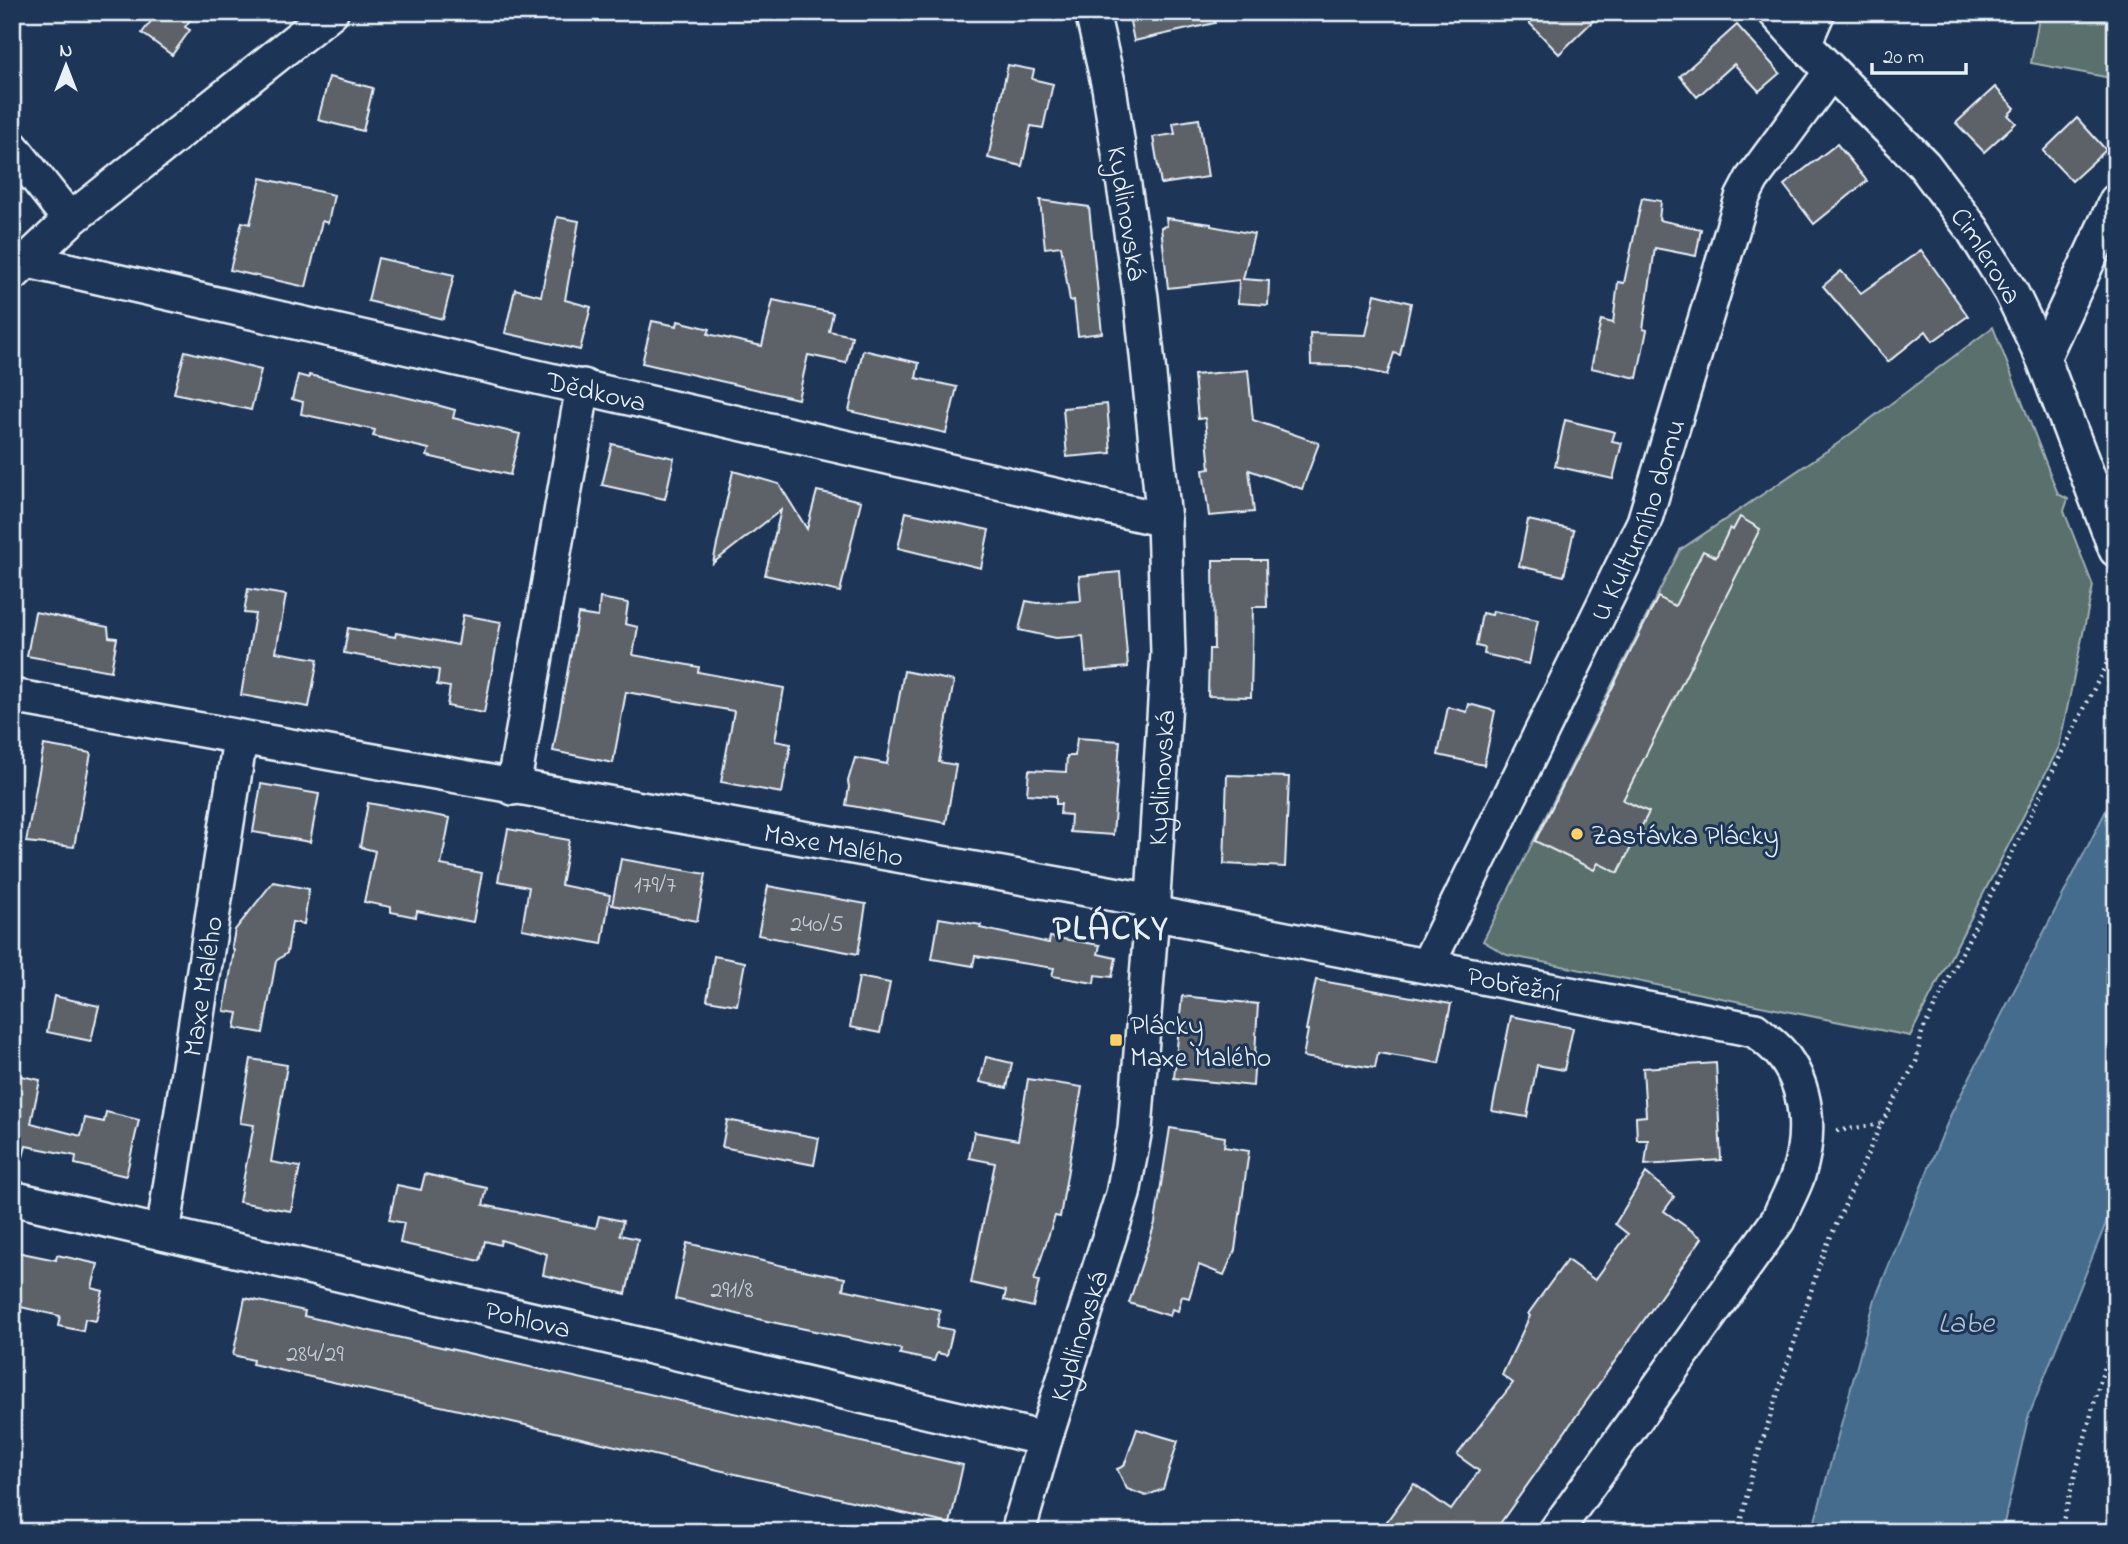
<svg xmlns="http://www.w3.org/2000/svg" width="2128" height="1544" viewBox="0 0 2128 1544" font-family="'Indie Flower',sans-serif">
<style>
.green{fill:#5a706c;stroke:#a1b0b2;stroke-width:2}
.water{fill:#446c8c;stroke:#86a1b7;stroke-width:2}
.building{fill:#5d6268;stroke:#e8f1f8;stroke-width:2}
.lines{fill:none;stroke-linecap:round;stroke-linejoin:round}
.minor-casing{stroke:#e8f1f8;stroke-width:38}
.path{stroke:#e8f1f8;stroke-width:4.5;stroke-dasharray:2 5;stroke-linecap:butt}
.minor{stroke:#1d3557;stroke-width:33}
.poi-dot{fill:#ffd166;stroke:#1d3557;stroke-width:2.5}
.labels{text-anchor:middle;stroke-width:6;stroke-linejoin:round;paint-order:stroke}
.number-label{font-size:24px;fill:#c5cdd4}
.street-label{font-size:28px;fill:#e8f1f8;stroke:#1d3557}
.poi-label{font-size:28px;fill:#e8f1f8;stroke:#1d3557;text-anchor:start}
.water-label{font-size:30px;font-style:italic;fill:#afc2d2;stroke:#1d3557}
.district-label{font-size:35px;font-weight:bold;letter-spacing:2px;fill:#e8f1f8;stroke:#1d3557}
</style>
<rect width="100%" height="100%" fill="#1d3557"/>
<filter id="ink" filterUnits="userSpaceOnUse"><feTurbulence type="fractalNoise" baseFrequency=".0143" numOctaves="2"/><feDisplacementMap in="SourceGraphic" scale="14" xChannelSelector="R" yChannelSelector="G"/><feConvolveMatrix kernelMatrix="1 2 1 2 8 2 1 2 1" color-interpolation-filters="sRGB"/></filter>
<g filter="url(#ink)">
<g class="green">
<path d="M2040 12H2116V79L2031 63Z"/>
<path d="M1993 327 2058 494 2068 499 2064 511 2093 586 2059 747 1910 1036 1507 955 1483 941 1680 550 1837 444Z"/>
</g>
<path class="water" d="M2116 791V1198L2028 1418 2002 1532H1812L1875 1299 1951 1114Z"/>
<g class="building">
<path d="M158 12H196L185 27 190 30 172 55 142 33Z"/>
<path d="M1128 12H1214L1215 23 1134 41Z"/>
<path d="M1519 12H1602L1559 54Z"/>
<path d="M1737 25 1780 73 1759 91 1734 64 1697 97 1680 76Z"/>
<path d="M1008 65 1034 70 1032 79 1053 84 1043 128 1031 126 1022 166 988 158Z"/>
<path d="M329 77 373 88 363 131 318 120Z"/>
<path d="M1995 87 2015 108 2008 115 2016 123 1984 152 1956 123Z"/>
<path d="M2077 118 2106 150 2072 181 2043 151Z"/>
<path d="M1199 119 1208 177 1161 184 1153 137 1175 134 1173 123Z"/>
<path d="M1837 144 1867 181 1814 224 1784 185Z"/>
<path d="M261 178 334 195 328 223 322 221 306 287 230 270 242 222 250 224Z"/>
<path d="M1642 198 1661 201 1659 220 1701 229 1696 256 1655 248 1643 329 1647 330 1637 378 1591 368 1601 320 1613 323 1618 282 1624 283Z"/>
<path d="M1040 200 1089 207 1102 333 1078 336 1074 300 1070 301 1061 246 1045 248Z"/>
<path d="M557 217 579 221 565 300 591 307 580 350 505 333 515 289 541 296Z"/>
<path d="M1166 218 1211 224V226L1254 234 1243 279 1269 281 1268 305 1238 303 1239 280 1168 288 1161 227 1167 226Z"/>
<path d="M1921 250 1968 316 1933 341 1926 331 1888 362 1823 286 1841 271 1861 293Z"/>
<path d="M378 258 454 275 443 319 368 301Z"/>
<path d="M1375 294 1411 303 1400 355 1394 353 1387 375 1349 366 1311 365 1310 333 1366 335Z"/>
<path d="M773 300 833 313 829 331 852 336 846 363 808 355 798 399 642 363 652 321 677 326 678 321 710 329 708 334 762 346Z"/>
<path d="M863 350 919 363 916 378 957 387 946 433 849 411Z"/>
<path d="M185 351 261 370 251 410 174 393Z"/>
<path d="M1248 370 1253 420 1319 443 1302 489 1249 470 1254 512 1209 516 1203 470 1210 469 1205 418 1198 419 1194 375Z"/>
<path d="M298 375 309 378V375L426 402 455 410 453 418 520 434 510 475 427 456 429 449 373 436 375 430 301 414 303 402 292 399Z"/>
<path d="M1107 404 1111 453 1067 457 1063 408Z"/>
<path d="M1565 420 1615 432 1612 441 1622 443 1613 479 1555 466Z"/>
<path d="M612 444 674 458 665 499 602 485Z"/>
<path d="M733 471 779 484 807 529 817 491 861 501 840 592 765 575 781 510 713 563Z"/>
<path d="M906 512 989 530 981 568 898 548Z"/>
<path d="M1740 517 1760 529 1623 800 1649 812 1618 873 1598 863 1594 870 1535 841 1658 597 1675 606 1703 551 1716 557 1730 528 1733 530Z"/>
<path d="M1528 520 1574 530 1564 576 1519 566Z"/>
<path d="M1213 560H1266L1267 607H1253L1251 697 1208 696 1209 649H1214Z"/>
<path d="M1120 572 1128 667 1086 671 1083 636 1056 638 1019 630 1026 601 1037 603 1081 601 1079 576Z"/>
<path d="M248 589 286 595 276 652 318 659 309 707 241 695 255 614 244 613Z"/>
<path d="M600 598 628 603 625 624 638 627 633 655 699 667 698 672 784 688 775 741 791 744 782 793 721 782 734 711 626 692 613 763 553 751 578 614 598 617Z"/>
<path d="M1493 611 1538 620 1529 664 1484 654 1485 648 1476 646 1482 613 1492 615Z"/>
<path d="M35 612 108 627 109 637 117 638 111 671 27 656Z"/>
<path d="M463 615 501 622 484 713 447 706 450 687 437 685 439 670 344 653 348 628 395 637 396 633 458 645Z"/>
<path d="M904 671 954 681 939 762 956 765 946 823 846 805 849 787 848 781 855 758 887 764Z"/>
<path d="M1469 704 1495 711 1484 765 1438 755 1448 707 1467 712Z"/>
<path d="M1077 738 1120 741 1113 835 1070 832 1071 815 1060 814 1061 804H1056V796L1027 794 1029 770 1066 772 1067 756H1075Z"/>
<path d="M44 745 91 753 74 847 26 842Z"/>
<path d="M1227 775 1289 777 1285 867 1224 864Z"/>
<path d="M261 784 319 794 310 842 253 832Z"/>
<path d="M368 803 450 818 441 865 482 873 473 922 417 911 416 917 391 912V907L364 902 375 851 360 847Z"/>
<path d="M508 829 569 840 561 885 610 895 602 944 522 929 529 887 498 881Z"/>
<path d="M621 859 706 874 697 921 612 905Z"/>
<path d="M273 882 309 889 304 924 292 922 287 953 276 961 263 1033 235 1028 238 1013 224 1011 234 951 232 946 235 930Z"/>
<path d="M768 886 866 904 858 954 758 935Z"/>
<path d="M939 918 981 925 980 928 1049 943 1050 937 1100 945 1098 954 1116 958 1112 977 1095 975 1094 983 1052 976 1054 968 975 956 973 966 932 959Z"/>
<path d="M714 956 745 962 737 1005 707 1000Z"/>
<path d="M859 977 890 983 880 1033 850 1027Z"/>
<path d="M1316 980 1451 1004 1439 1063 1378 1053 1375 1068 1303 1057 1308 1030H1306Z"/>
<path d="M54 996 99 1006 91 1041 47 1032Z"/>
<path d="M1182 996 1258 1004 1253 1086 1174 1078Z"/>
<path d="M1511 1016 1573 1028 1564 1070 1537 1065 1527 1117 1492 1111Z"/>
<path d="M986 1057 1012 1063 1007 1088 980 1082Z"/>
<path d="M251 1059 287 1065 271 1162 300 1167 291 1211 239 1202 254 1125 240 1123Z"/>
<path d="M1716 1063 1721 1160 1645 1165 1648 1140H1637L1636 1117 1646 1116 1643 1068Z"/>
<path d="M12 1074 40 1080 31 1123 81 1136 85 1118 104 1122 106 1112 139 1120 126 1176 75 1164 76 1156 26 1146 23 1157 12 1156Z"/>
<path d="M1028 1079 1082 1087 1060 1217 1055 1216 1034 1280 1039 1281 1033 1307 1004 1300 1006 1291 971 1283 995 1163 969 1158 974 1132 1018 1140Z"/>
<path d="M727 1120 819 1138 814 1165 722 1147Z"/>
<path d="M1170 1128 1225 1137 1224 1147 1249 1151 1235 1250 1224 1275 1199 1265 1189 1298 1182 1296 1178 1311 1172 1309 1170 1316 1129 1303 1155 1223Z"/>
<path d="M1646 1173 1674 1197 1664 1211 1702 1238 1494 1532H1379L1414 1484 1451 1510 1479 1471 1457 1455 1513 1383 1502 1375 1530 1316 1528 1314 1567 1260 1595 1280 1628 1234 1615 1224Z"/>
<path d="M425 1174 487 1188 483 1205 596 1228 599 1216 623 1221 620 1235 638 1239 626 1294 543 1275 547 1254 501 1240 500 1245 485 1241 480 1261 400 1243 404 1223 389 1220 397 1185 421 1190Z"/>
<path d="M687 1243 788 1267 845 1278 843 1289 940 1310 937 1327 953 1330 947 1355 937 1353 934 1361 900 1354 901 1349 762 1320 675 1299Z"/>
<path d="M12 1251 56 1260 57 1255 98 1264 92 1288 103 1291 96 1321 85 1319 83 1331 58 1326 60 1316 12 1305Z"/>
<path d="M245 1298 305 1311 304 1316 963 1465 950 1524 521 1424 252 1364 253 1360 233 1355Z"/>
<path d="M1137 1429 1178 1441 1163 1489 1146 1496 1127 1489 1117 1469 1124 1466Z"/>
</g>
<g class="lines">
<g class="minor-casing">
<g id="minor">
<path id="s1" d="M1775 12 1804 44 1924 165 1973 230 2011 292 2043 358 2116 550"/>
<path d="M1804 44 1818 12"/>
<path d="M12 147 70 220"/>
<path id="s2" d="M28 261 1164 520"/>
<path d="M14 273 70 220 331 12"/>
<path d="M2043 358 2116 201"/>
<path id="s3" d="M12 696 1153 901"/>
<path d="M513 788 583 386"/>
<path id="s4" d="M1152 913 1755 1030C1763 1037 1773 1044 1780 1052 1809 1086 1811 1134 1798 1175 1793 1190 1784 1205 1778 1220L1555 1532"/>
<path id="s5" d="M1427 966 1644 522 1742 198 1752 179 1831 72"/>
<path id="s6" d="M12 1198 1045 1439"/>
<path id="s7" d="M163 1233 240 739"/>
<path id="s8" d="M1018 1532 1045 1439 1123 1194 1135 1129 1152 913 1168 653 1164 520 1141 297 1109 87 1092 12"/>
</g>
</g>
<g class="path">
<path d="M1837 1131 1880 1124"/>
<path d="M1739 1532 1751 1476 1823 1254 1881 1124 1916 1062 1922 1032 2116 645"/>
<path d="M2060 1532 2101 1377 2116 1341"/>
</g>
<use href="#minor" class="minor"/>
</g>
</g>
<g class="poi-dot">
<circle cx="1577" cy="834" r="7"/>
<rect x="1109" y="1033" width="14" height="14" rx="3.5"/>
</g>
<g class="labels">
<g class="number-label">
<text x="655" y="892">179/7</text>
<text x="817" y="931">240/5</text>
<text x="732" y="1297">291/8</text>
<text x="315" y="1361">284/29</text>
</g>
<g class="street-label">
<text transform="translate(1128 213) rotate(81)" y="10">Kydlinovská</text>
<text dy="10" stroke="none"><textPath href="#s1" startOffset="324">Cimlerova</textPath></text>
<text dy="10" stroke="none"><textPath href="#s2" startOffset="583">Dědkova</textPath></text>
<text dy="10" stroke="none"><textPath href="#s5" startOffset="494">U Kulturního domu</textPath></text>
<text dy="10" stroke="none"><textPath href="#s8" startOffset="772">Kydlinovská</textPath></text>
<text dy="10" stroke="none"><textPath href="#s3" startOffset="835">Maxe Malého</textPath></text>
<text dy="10" stroke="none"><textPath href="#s4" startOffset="369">Pobřežní</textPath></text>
<text dy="10" stroke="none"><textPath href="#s7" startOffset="250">Maxe Malého</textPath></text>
<text dy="10" stroke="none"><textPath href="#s6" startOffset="530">Pohlova</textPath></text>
<text dy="10" stroke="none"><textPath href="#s8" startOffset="205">Kydlinovská</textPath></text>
</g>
<g class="poi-label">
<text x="1591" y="844">Zastávka Plácky</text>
<text x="1130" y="1034">Plácky<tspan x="1130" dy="32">Maxe Malého</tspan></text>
</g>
<g class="water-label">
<text x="1966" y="1332">Labe</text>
</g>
<g class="district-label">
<text x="1111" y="939">PLÁCKY</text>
</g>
</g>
<rect width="2128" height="1544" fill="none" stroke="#1d3557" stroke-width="42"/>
<rect x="21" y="21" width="2086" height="1502" fill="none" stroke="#e8f1f8" stroke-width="2.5" filter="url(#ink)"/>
<g transform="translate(66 66)" stroke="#1d3557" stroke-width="5" paint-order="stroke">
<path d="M0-5L12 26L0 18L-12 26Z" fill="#e8f1f8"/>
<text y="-10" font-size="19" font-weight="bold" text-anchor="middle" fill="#e8f1f8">N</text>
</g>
<path d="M1872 63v10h94v-10" fill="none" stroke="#e8f1f8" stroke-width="3.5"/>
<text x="1883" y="63" font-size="21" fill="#e8f1f8" stroke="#1d3557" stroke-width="5" paint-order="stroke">20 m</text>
</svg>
